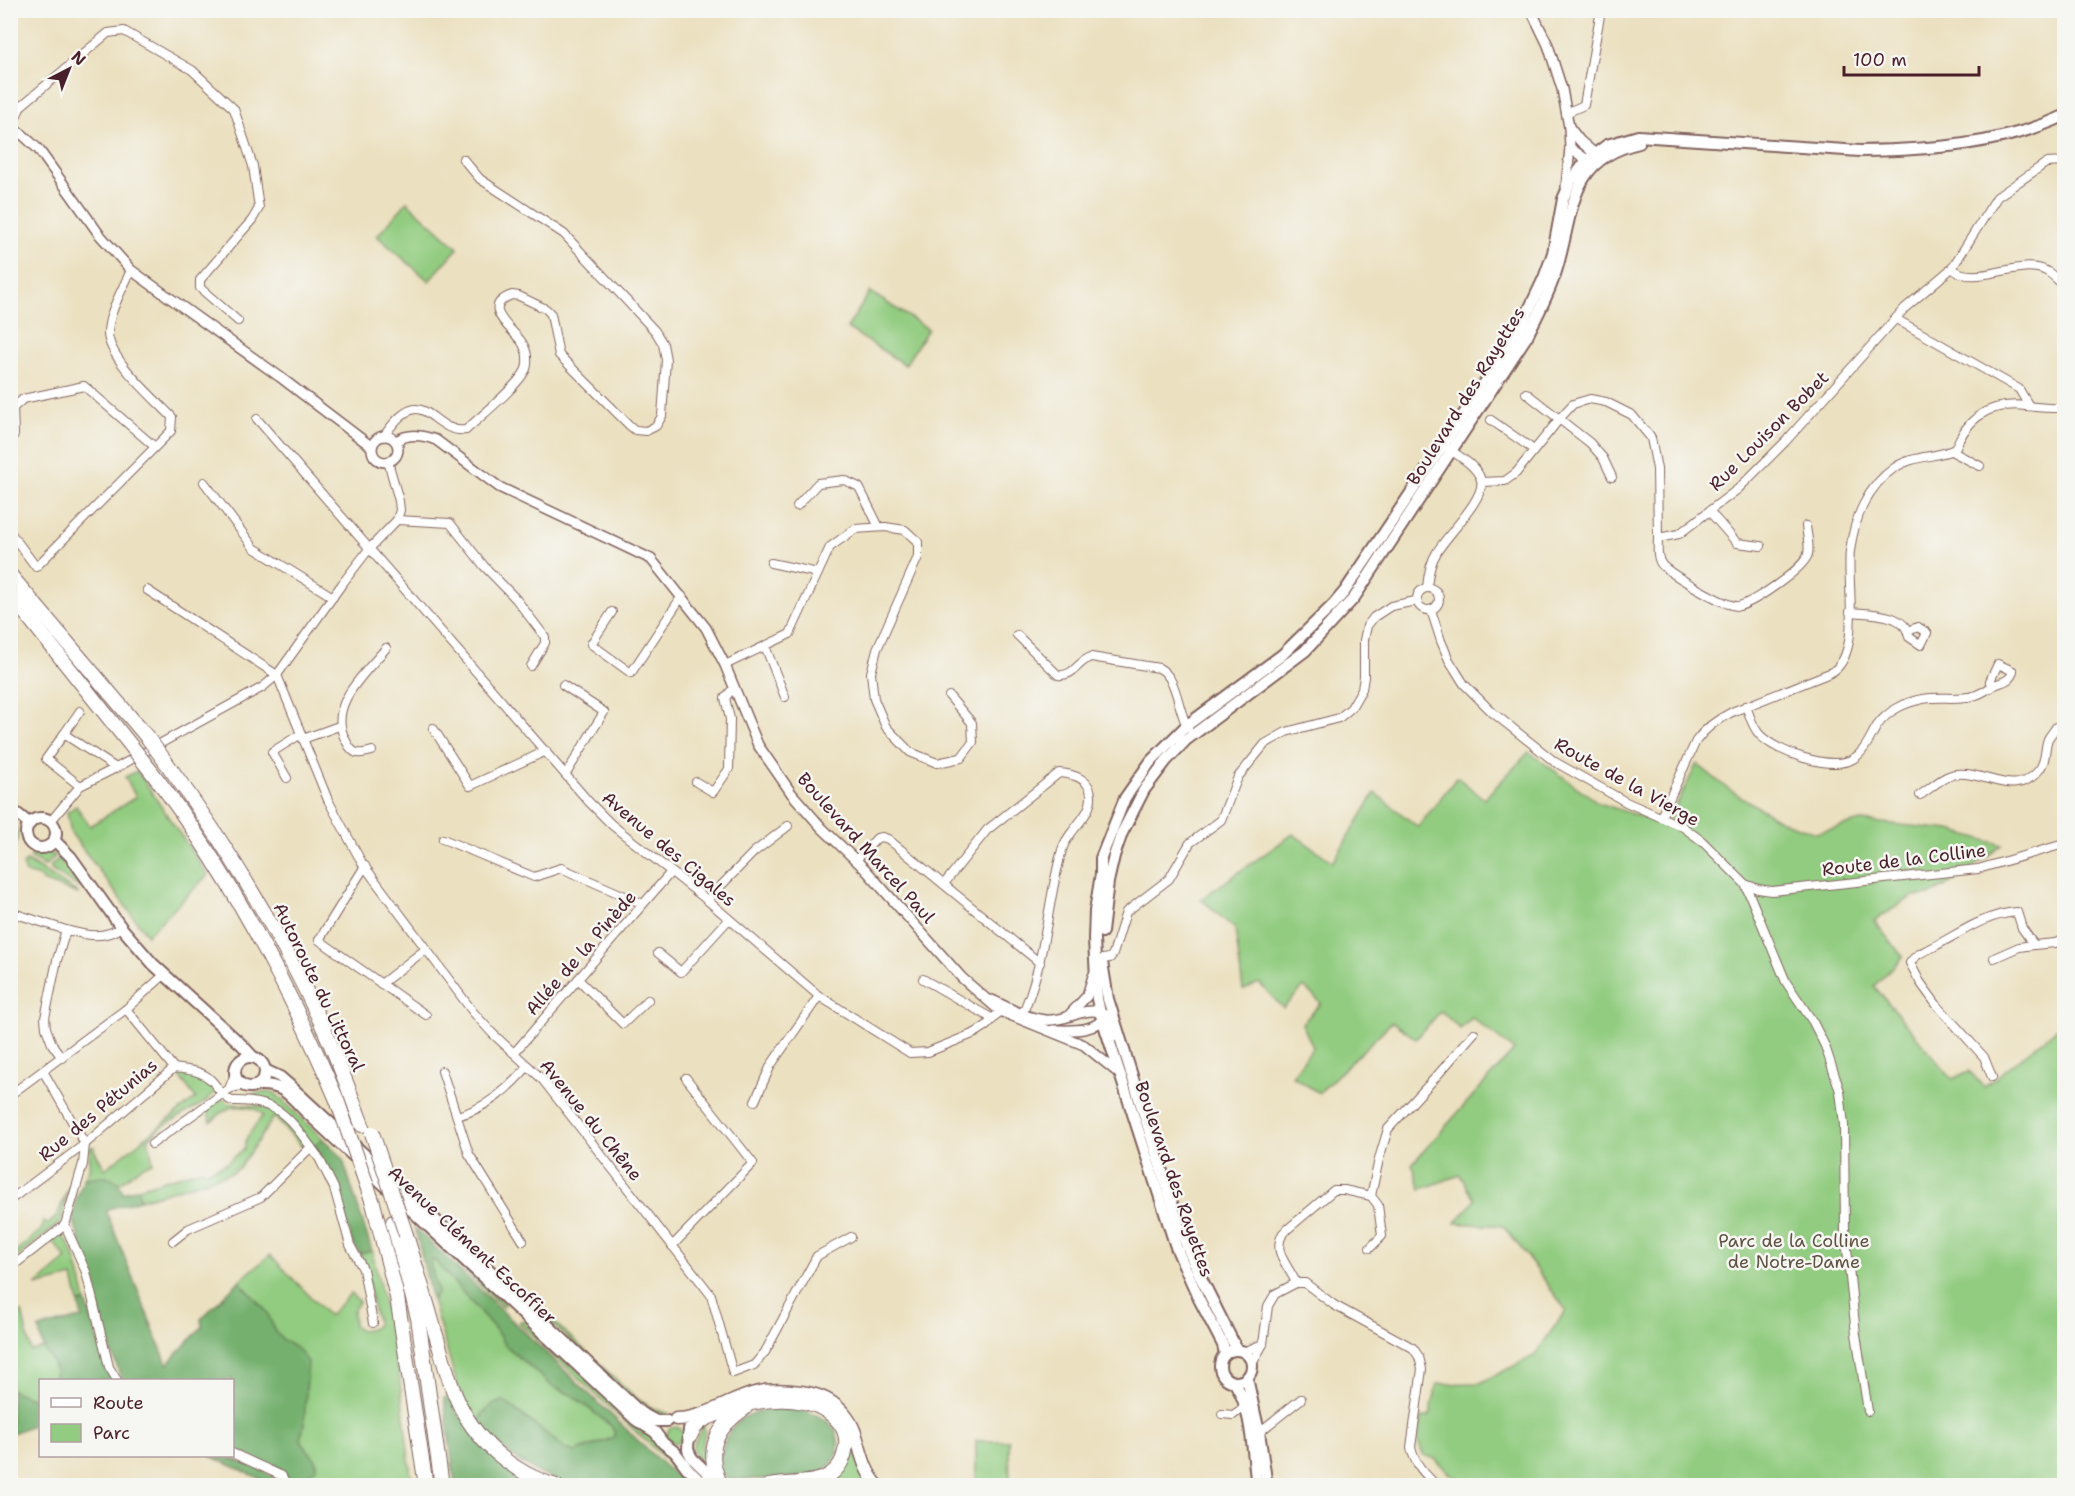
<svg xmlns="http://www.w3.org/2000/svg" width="2075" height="1496" viewBox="0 0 2075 1496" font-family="'Shantell Sans',sans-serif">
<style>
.green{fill:#92cc80;stroke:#6e7656;stroke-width:1.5}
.forest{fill:#75b06e;stroke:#60684c;stroke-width:1.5}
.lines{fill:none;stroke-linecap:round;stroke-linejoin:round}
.minor-casing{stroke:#82635f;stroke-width:10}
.tertiary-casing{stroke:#82635f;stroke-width:12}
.secondary-casing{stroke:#82635f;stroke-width:14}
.primary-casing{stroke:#82635f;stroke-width:15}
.motorway-casing{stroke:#82635f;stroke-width:16}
.minor{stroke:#fff;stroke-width:8}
.tertiary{stroke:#fff;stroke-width:9}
.secondary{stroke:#fff;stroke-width:10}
.primary{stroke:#fff;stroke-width:12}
.motorway{stroke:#fff;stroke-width:14}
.motorway-bridge-casing{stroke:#82635f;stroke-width:16;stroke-linecap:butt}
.motorway-bridge{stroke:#fff;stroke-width:14}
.labels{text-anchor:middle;stroke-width:5;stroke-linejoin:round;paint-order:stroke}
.street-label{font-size:18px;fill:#4a1f2b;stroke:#f6f6f2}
.park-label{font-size:18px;fill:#605344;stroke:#f6f6f2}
</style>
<rect width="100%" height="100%" fill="#f6f6f2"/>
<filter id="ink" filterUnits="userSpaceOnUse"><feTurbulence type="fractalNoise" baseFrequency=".0167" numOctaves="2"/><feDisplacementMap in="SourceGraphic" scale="12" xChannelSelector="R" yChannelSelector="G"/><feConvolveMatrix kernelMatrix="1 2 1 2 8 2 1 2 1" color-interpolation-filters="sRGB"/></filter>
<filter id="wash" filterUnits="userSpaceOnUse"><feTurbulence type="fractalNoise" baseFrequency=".008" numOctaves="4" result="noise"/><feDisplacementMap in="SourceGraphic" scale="24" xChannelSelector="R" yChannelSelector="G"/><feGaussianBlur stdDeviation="1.35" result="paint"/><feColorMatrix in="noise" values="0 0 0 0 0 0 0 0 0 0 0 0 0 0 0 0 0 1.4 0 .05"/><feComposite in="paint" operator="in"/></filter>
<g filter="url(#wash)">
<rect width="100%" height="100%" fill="#ebe0bf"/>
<g class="green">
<path d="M407 202 458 248 429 281 377 236Z"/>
<path d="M870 292 928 329 905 365 847 328Z"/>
<path d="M1529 752 1599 803 1666 825 1697 764 1728 789 1781 821 1816 833 1861 821 1950 830 2002 845 1952 882 1930 895 1913 896 1874 921 1903 957 1874 986 1952 1079 1969 1071 1984 1087 2064 1023V1485L1477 1486 1452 1476 1435 1459 1423 1455 1418 1441 1421 1418 1430 1416 1437 1384 1480 1383 1534 1356 1566 1310 1524 1252 1503 1226 1455 1223 1475 1200 1460 1175 1421 1189 1412 1164 1514 1050 1472 1018 1460 1029 1441 1011 1416 1039 1392 1022 1319 1093 1292 1076 1313 1047 1302 1024 1321 1003 1304 987 1283 1008 1259 983 1243 990 1235 929 1201 899 1293 834 1333 862 1375 793 1418 827 1457 777 1484 799Z"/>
<path d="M137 771 208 875 147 935 71 833 67 812 76 806 90 826 136 797 125 777Z"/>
<path d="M10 819C20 829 20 842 11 852Z"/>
<path d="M51 853 55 856 45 866 30 857 35 854Z"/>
<path d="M59 858 81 886 80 888 51 870 50 867Z"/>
<path d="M27 861 78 893V894L42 881V878L26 873 23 865Z"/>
<path d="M180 1072 205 1079 216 1092 204 1103 165 1125 148 1139 153 1162 143 1166 120 1183C108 1175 98 1176 84 1179L89 1169 90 1147H94V1150L105 1169 196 1098 179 1076Z"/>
<path d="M263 1092H273L276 1094 323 1139 313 1147C294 1124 283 1102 252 1097L253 1094Z"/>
<path d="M221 1098 230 1104 261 1106 276 1113 303 1142 304 1149 274 1117 240 1167 231 1173 140 1200 138 1188 202 1169 204 1172 225 1164 244 1149 247 1137 263 1115C257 1109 253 1108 245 1107 229 1104 222 1112 211 1122L207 1110Z"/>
<path d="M69 1186 61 1222 11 1262V1256L42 1229 43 1220 47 1225 57 1216Z"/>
<path d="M413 1218 506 1304 502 1307 413 1220Z"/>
<path d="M60 1235C75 1241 82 1286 86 1302L79 1303 73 1277 35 1286 67 1259 52 1241 19 1268 20 1263 55 1236Z"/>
<path d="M372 1251 398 1365 412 1485H291L289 1482 307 1475 316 1460 302 1443 301 1436 304 1424 300 1351 282 1339 275 1331 267 1312 239 1281 270 1255 329 1316 351 1293 359 1302 353 1311 354 1326 361 1331 371 1329 377 1325V1321C369 1298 370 1275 360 1254Z"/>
<path d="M432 1260 435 1261 496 1330 504 1344 553 1387 572 1395 611 1426 615 1433 612 1438 575 1452 566 1449 504 1401 483 1412 478 1423 460 1394 432 1300 430 1263Z"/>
<path d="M537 1306 636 1398 650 1407 669 1414 656 1416 644 1410 535 1308Z"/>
<path d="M22 1312 31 1351 43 1348C52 1359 56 1367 55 1380H40V1397L30 1398 11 1390 10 1314Z"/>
<path d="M522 1320 653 1437C658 1454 670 1451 678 1464L677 1467 673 1466 519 1323Z"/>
<path d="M703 1425 705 1431 702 1447 709 1468 697 1459 692 1448Z"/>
<circle cx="675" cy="1435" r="8"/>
<path d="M976 1441H1009L1010 1485H976Z"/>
<path d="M852 1445 871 1485H842L825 1483Z"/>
</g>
<g class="forest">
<path d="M323 1139 342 1157 372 1251 360 1254 352 1242 342 1206 313 1147Z"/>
<path d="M99 1176C112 1178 119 1179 123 1193L138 1188 140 1200 108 1209 107 1213 167 1364 202 1327 201 1319 239 1281 267 1312 275 1331 282 1339 300 1351 308 1362 304 1424 301 1436 302 1443 316 1460V1468L307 1475 289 1482 273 1467 233 1449 232 1380H122L105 1334 73 1217 75 1202 84 1179Z"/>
<path d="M415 1228 668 1469 686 1483C664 1485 643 1485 621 1485 606 1485 588 1488 574 1485 535 1476 503 1454 478 1423 484 1409 490 1404 504 1401L566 1449 575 1452 612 1439 615 1433 611 1426 572 1395 553 1387 504 1344 496 1330 435 1261 432 1260 430 1263 438 1292 432 1300Z"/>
<path d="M86 1302 112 1380H55C57 1361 51 1363 44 1348 41 1343 40 1334 39 1328L82 1318 79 1303Z"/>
<path d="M11 1390 30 1398 40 1397V1422L11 1434Z"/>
<path d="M449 1397 460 1417 540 1485H455L444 1398Z"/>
<path d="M779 1409C794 1409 811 1411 824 1419 847 1433 841 1466 816 1474 795 1480 751 1479 727 1480L722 1472 718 1454H722C726 1421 748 1411 779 1409Z"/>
<path d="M210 1456C227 1455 272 1471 282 1485H274Z"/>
</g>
</g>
<g filter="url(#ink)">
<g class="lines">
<g class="minor-casing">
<g id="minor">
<path d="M1566 113 1584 105 1601 10"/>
<path d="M11 128 21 106 108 33 124 31 192 70 234 109 253 166 259 208 252 220 200 280V288L238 321"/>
<path d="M1952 268C1974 289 2019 257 2046 271 2053 274 2059 282 2064 286"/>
<path d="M1896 319 2019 389 2029 406"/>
<path d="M1526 393 1590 443 1603 458 1612 477"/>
<path d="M257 419 589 802 612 825 707 900 819 996 910 1053 928 1052 975 1033 986 1026 1004 1007"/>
<path d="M1491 420 1534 450"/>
<path d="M14 435 13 408 23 399 84 386 155 447"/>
<path d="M384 436C425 377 429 434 466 430 481 416 516 388 525 371 528 366 527 362 527 357 527 353 525 348 523 344 516 331 477 307 512 295L519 296 546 309 551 314 559 355 629 425 635 430 646 431 656 426 662 416 666 360 663 344 655 331 564 234 480 179 463 159"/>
<path d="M1951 451 1980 466"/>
<path d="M204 482 254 548 333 597"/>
<path d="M1482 482 1505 481 1516 473 1561 417 1573 404 1590 399 1606 402 1632 415 1651 438 1657 469 1658 538 1679 534 1738 489 1785 442 1905 308 1952 268 1997 197 2046 163 2064 162"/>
<path d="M797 506 818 483 844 480 859 487 879 527"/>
<path d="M1709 511 1737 543 1761 546"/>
<path d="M397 520 450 523 484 566 516 599 545 637V643L531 666"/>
<path d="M10 532 36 567 171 431 172 417C154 398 107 358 108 332 109 311 123 289 131 270"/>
<path d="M1658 538C1658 547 1656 557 1662 565 1671 574 1727 608 1739 606 1753 603 1805 568 1808 554 1810 546 1807 535 1806 526"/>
<path d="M771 563 818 573"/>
<circle cx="1428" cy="599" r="11"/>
<path d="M1427 588C1428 575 1430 563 1437 552 1446 536 1486 498 1481 480 1477 466 1459 456 1447 448"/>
<path d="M147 590 277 675 328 800 362 863 473 1012 492 1033 542 1079 711 1295 733 1373 754 1365 765 1352 817 1256 851 1237"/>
<path d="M1431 610 1441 641 1449 660 1464 684 1492 712 1555 762 1626 802 1683 827 1702 841 1745 884 1786 982 1813 1022 1825 1046 1840 1091 1844 1125 1845 1230 1856 1334 1868 1411"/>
<path d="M612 612 591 644 631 673 682 596"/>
<path d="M1850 612C1869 614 1906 612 1909 637L1921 645 1927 633 1918 627 1908 631"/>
<path d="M1017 635 1058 675C1074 677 1078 661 1091 657L1159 668C1178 678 1177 709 1188 728"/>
<path d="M765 646 785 697"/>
<path d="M725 665 790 634 830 547 855 529 885 527 905 530 918 542V557L877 649 871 673 874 699 886 727 910 752 937 763 961 758 973 742 972 723 949 696"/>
<path d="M563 685 604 712 566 774"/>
<path d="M1746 706C1750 716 1752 727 1760 735 1776 752 1830 771 1853 759 1865 752 1870 737 1877 726 1887 711 1906 702 1923 699 1939 696 1959 700 1973 696 1981 694 1986 690 1993 686 2001 681 2010 683 2013 671L1998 664 1990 681 1994 685"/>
<path d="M433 728 470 786 546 751"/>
<path d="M64 734 80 711"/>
<path d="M303 739 339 726"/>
<path d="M372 751C358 755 353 755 346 741 326 705 365 674 386 648"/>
<path d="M287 778 272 752 301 734"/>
<path d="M696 782 713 792 729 769 730 719 725 698 730 692 735 689"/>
<path d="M80 786 46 759 64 734 116 768"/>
<path d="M1920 795C1930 789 1944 775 1956 774 1984 770 2015 800 2039 770 2047 760 2044 749 2048 739 2050 735 2054 731 2056 727H2064"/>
<path d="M1661 817 1696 741C1705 728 1718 719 1732 712L1830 673C1863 657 1846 582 1850 551 1854 519 1867 487 1894 468 1913 455 1936 458 1955 449 1968 416 1991 402 2026 406 2039 407 2052 410 2064 407"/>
<path d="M51 821 80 786 116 768 263 687 277 675 342 584 369 549 397 520 400 510 399 501 388 461"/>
<path d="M443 839 534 877 561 868 643 904"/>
<path d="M856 860 877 838 882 837 888 839 1040 963"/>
<path d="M365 866 319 940 426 1015"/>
<path d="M944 884 987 830 1059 773C1075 774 1092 780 1091 798 1090 818 1067 831 1062 850 1046 906 1046 965 1020 1019"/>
<path d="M1745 884 1758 889 1772 891 1978 869 2064 844"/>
<path d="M707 900 754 852 788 826"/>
<path d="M10 912 66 930"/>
<path d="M658 953 681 972 729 919"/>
<path d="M1994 958 2019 947 2034 945"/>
<path d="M1102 959 1110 958 1113 954 1126 912 1169 879 1190 843 1221 820 1238 777 1265 744 1286 732 1339 718 1351 708 1362 689 1364 677V640L1367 626 1374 617 1391 606 1416 601"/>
<path d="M578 979 623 1024 648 1000"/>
<path d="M923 979 993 1019"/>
<path d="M381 984 426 949"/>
<path d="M514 1053 671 872"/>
<path d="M62 1058 52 1044 46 1028 45 1018 57 960 66 930C85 935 104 940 121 927"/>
<path d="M43 1071 85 1144"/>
<path d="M442 1071 469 1154 523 1241"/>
<path d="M1992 1077 1984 1057 1936 1004 1920 982 1910 963C1917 952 1927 951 1937 945 1963 931 1987 914 2017 912L2022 928 2034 945 2055 943 2064 940"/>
<path d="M229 1089 235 1074"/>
<path d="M10 1095 126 1009 164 975"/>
<path d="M755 1101 771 1065 819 996"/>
<path d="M457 1116C487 1108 508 1089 528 1066"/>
<path d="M85 1144 83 1164 65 1225 86 1272 109 1367 117 1380"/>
<path d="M152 1144 229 1089 244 1085"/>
<path d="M311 1147 319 1158 334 1188 350 1245 363 1269 373 1323"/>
<path d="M10 1200 85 1144 174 1068 126 1009"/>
<path d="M173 1241 188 1229 261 1197 311 1147C286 1113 275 1100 232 1101 222 1097 218 1087 211 1080 201 1070 187 1070 174 1068"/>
<path d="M672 1246 753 1163 686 1078"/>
<path d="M1370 1248 1382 1236 1378 1205 1371 1196"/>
<path d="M10 1268 65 1225"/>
<path d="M1296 1283C1288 1264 1272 1253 1283 1233L1334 1190H1344L1371 1196 1379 1159 1388 1129 1435 1078 1474 1033"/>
<path d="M1243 1352 1263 1344"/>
<path d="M1252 1364 1263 1344 1268 1306 1275 1294 1296 1283H1305L1334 1305 1413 1348 1419 1357 1422 1369 1411 1447C1414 1464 1425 1474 1437 1486"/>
<path d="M1222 1414 1233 1415 1245 1407"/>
<path d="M1257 1434 1301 1399"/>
<path d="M232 1453 282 1476 287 1486"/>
</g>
</g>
<g class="tertiary-casing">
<g id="tertiary">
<path d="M1531 10 1548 45 1562 89 1569 127 1570 148 1566 187"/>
<path d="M1569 127 1580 141 1594 153 1593 160"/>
<path d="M10 128 22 134 39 150 99 234 131 270 280 377 372 447"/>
<path d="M1570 148 1587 160 1593 159"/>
<circle cx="385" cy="449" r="13"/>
<path d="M396 441C409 433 422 435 436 440L499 487 651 559 706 628 725 665 758 745 792 794 822 828 865 869 962 978 1000 1011 1084 1045 1121 1075"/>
<path d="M992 1000C1009 1008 1026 1018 1045 1020 1076 1023 1100 989 1115 1036"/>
<path d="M1070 1014 1087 996 1093 976"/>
<path d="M1053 1030C1071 1030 1095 1033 1106 1015"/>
</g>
</g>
<g class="secondary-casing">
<g id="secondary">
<path d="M10 808 30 824"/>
<circle cx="41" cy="833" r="15"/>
<path d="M54 840 71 857 121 927 153 964 242 1045 253 1057"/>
<path d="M1102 932 1108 882 1114 856 1122 833 1144 790 1166 761 1186 740 1305 651 1354 598 1527 336C1538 314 1550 292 1557 268 1574 211 1568 159 1639 143"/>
<path d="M1102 962 1108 999 1182 1235 1200 1276 1237 1350"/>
<circle cx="250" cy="1072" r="15"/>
<path d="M265 1070 280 1077 288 1084 484 1265 641 1413 656 1421H667"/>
<path d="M258 1085C283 1084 289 1095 305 1111L636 1420 655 1432 663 1443 675 1452 687 1468 701 1482"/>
<circle cx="1236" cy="1366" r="16"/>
<path d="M1225 1354 1223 1345 1199 1299 1176 1247 1100 1012 1097 999 1094 939 1095 911 1101 874V858L1125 798 1151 761 1186 726 1282 655 1334 604 1345 591 1517 335 1544 278 1553 253 1563 199 1571 181 1587 160 1607 145 1638 136 1860 151C1928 150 2002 145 2064 116"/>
<path d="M1247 1378 1259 1432 1267 1486"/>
<path d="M1235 1383C1253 1412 1252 1452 1257 1486"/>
<path d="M689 1429 688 1450 692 1458 716 1481"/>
</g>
</g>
<g class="primary-casing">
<path id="primary" d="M676 1419C704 1419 729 1400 755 1393 770 1389 786 1390 801 1392 818 1394 834 1401 845 1415 862 1435 857 1463 878 1486"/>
</g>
<g class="motorway-casing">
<g id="motorway">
<path d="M10 575 147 737"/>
<path d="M10 594 132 747"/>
<path d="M165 761C228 847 284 938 327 1036 340 1065 351 1095 362 1125"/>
<path d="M150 770C228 870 287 983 337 1100"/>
<path d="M373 1203 397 1297 426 1486"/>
<path d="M393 1222 418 1318 442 1486"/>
<path d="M406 1235C416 1267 426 1299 435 1332 442 1354 447 1376 456 1397 474 1440 512 1473 556 1486"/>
<path d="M690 1436C697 1419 710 1417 726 1411 758 1398 812 1391 838 1421 845 1429 848 1440 845 1451 843 1463 835 1473 824 1478 810 1484 785 1483 769 1486"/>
<path d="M719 1481C705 1448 717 1427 745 1408"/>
</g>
</g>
<use href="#minor" class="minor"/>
<use href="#tertiary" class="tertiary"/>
<use href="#secondary" class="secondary"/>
<use href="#primary" class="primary"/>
<use href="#motorway" class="motorway"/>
<g class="motorway-bridge-casing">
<g id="motorway-bridge">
<path d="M147 737 165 761"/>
<path d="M132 747 150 770"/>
<path d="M337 1100 373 1203"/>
<path d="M372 1133 406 1235"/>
</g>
</g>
<use href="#motorway-bridge" class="motorway-bridge"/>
</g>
</g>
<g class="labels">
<g class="street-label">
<text transform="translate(1466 396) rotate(-58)" y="6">Boulevard des Rayettes</text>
<text transform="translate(1769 431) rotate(-45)" y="6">Rue Louison Bobet</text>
<text transform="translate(1627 782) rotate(29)" y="6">Route de la Vierge</text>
<text transform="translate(866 848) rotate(48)" y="6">Boulevard Marcel Paul</text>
<text transform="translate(669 849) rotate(40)" y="6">Avenue des Cigales</text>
<text transform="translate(1904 860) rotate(-7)" y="6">Route de la Colline</text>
<text transform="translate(581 953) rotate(-49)" y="6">Allée de la Pinède</text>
<text transform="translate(319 987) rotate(64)" y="6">Autoroute du Littoral</text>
<text transform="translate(98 1110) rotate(-40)" y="6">Rue des Pétunias</text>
<text transform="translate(591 1120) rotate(51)" y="6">Avenue du Chêne</text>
<text transform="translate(1174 1179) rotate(71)" y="6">Boulevard des Rayettes</text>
<text transform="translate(472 1245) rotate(43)" y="6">Avenue Clément Escoffier</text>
</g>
<g class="park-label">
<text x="1794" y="1247">Parc de la Colline<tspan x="1794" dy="21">de Notre-Dame</tspan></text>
</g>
</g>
<rect width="2075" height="1496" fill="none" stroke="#f6f6f2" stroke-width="36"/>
<rect x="39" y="1379" width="195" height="78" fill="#f6f6f2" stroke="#b1a0a2" stroke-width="1.5"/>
<rect x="51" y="1398" width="30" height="9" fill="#ffffff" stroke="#b1a0a2" stroke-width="1.5"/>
<text x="93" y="1409" font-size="18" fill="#4a1f2b">Route</text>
<rect x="51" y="1424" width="30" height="18" fill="#92cc80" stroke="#b1a0a2" stroke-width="1.5"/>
<text x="93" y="1439" font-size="18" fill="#4a1f2b">Parc</text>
<g transform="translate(69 69) rotate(42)" stroke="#f6f6f2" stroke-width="4.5" paint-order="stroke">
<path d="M0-4.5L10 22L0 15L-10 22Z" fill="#4a1f2b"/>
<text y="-9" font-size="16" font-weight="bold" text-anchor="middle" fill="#4a1f2b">N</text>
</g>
<path d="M1844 66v9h135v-9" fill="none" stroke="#4a1f2b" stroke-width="3"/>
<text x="1853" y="66" font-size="18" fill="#4a1f2b" stroke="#f6f6f2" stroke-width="4.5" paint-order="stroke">100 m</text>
</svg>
